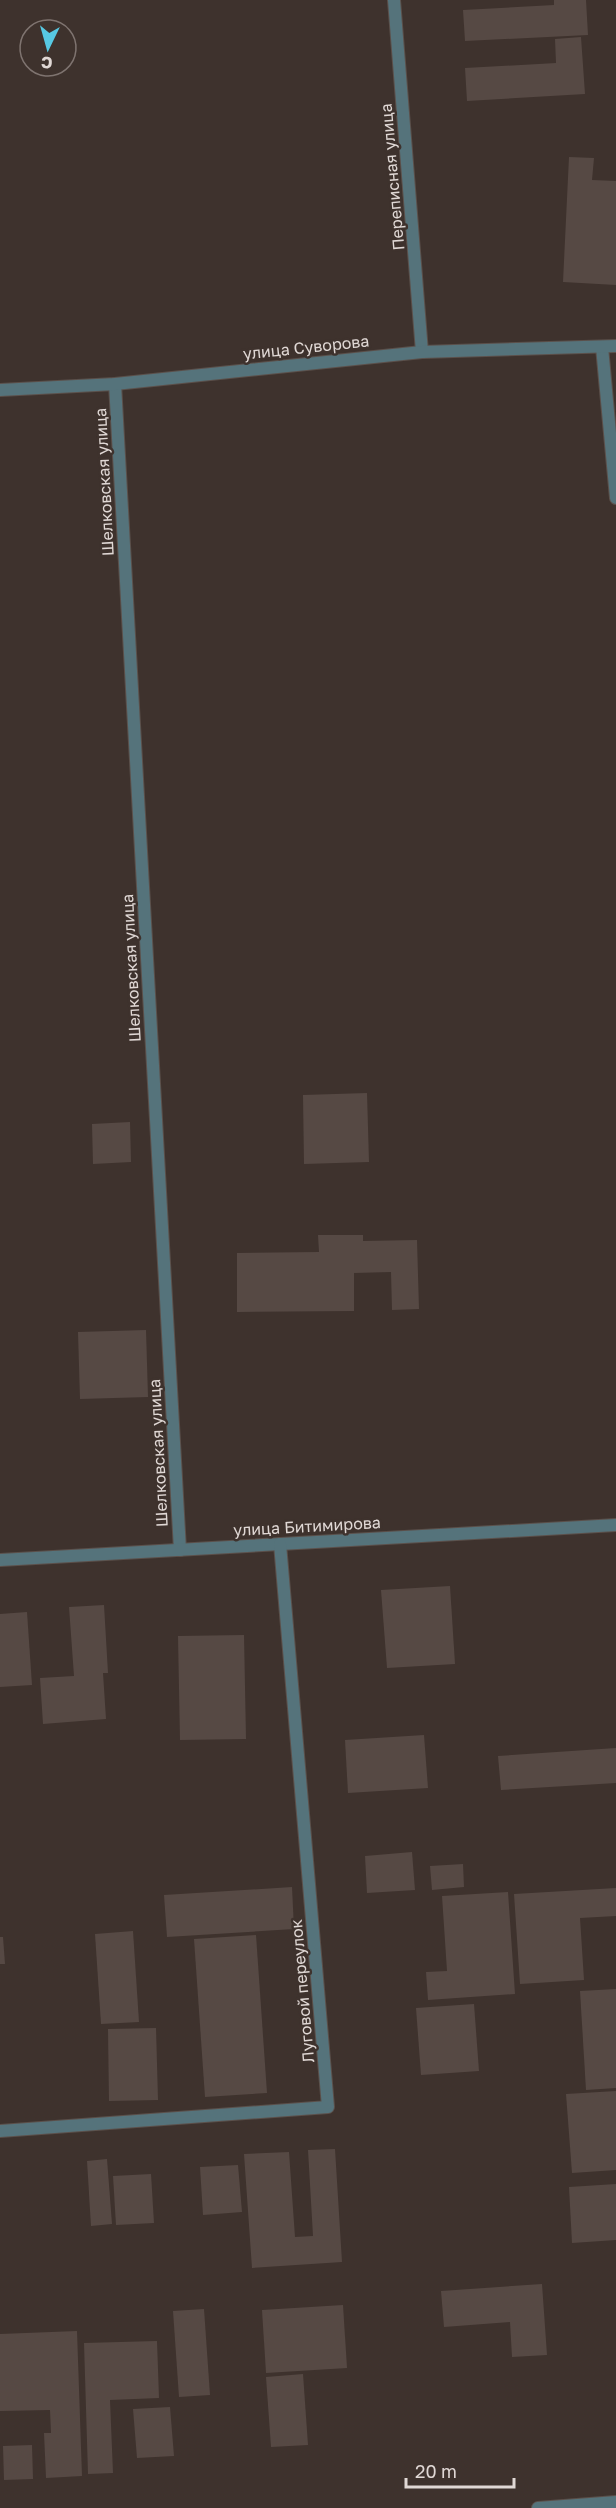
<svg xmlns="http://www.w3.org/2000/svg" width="616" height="2508" viewBox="0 0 616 2508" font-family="'Golos Text',sans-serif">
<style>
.building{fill:#564944}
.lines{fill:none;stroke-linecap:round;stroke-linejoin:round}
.minor-casing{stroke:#5b504b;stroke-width:14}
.minor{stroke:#55737b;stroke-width:12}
.labels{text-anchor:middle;stroke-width:5;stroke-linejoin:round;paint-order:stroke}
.street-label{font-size:16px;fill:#e0d8d5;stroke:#3e322d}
</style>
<rect width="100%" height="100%" fill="#3e322d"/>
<g class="building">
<path d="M554 0H586L588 35 465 41 463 10 554 5Z"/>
<path d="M581 37 585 94 467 101 465 68 556 63 555 39Z"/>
<path d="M569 157 594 158 592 180 616 181V285L563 282Z"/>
<path d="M367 1093 369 1162 304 1164 303 1095Z"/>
<path d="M130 1122 131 1162 93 1164 92 1124Z"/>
<path d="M318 1235H363V1241L417 1240 419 1309 392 1310 391 1272 354 1273V1311L237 1312V1253L319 1252Z"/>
<path d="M146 1330 148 1397 80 1399 78 1332Z"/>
<path d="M450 1586 455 1664 387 1668 381 1590Z"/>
<path d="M104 1605 108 1673H103L106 1719 43 1724 40 1678 74 1676 69 1607Z"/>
<path d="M27 1612 32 1685 0 1687V1614Z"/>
<path d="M244 1635 246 1739 180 1740 178 1636Z"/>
<path d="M424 1735 428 1788 348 1793 345 1740Z"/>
<path d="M616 1748V1783L501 1790 498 1756Z"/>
<path d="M412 1852 415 1890 367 1893 365 1856Z"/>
<path d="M463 1864 464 1887 432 1890 430 1866Z"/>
<path d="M292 1887 294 1929 167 1937 164 1895Z"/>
<path d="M616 1888V1916L580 1918 584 1980 520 1984 514 1894Z"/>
<path d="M508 1892 515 1994 428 2000 426 1972 447 1971 442 1896Z"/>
<path d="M133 1931 139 2022 101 2024 95 1934Z"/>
<path d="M256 1935 267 2093 205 2097 194 1939Z"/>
<path d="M0 1937H3L5 1964H0Z"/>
<path d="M616 1989V2088L586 2090 580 1991Z"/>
<path d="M474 2004 479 2071 421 2075 416 2008Z"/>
<path d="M156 2028 158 2100 109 2101 108 2029Z"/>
<path d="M616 2091V2170L572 2173 566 2094Z"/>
<path d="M335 2149 342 2262 252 2268 244 2154 289 2152 295 2237 313 2236 308 2150Z"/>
<path d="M107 2159 112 2224 91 2226 87 2161Z"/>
<path d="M238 2165 242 2212 203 2215 200 2167Z"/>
<path d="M151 2174 154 2223 116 2225 113 2176Z"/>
<path d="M616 2184V2240L572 2243 569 2187Z"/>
<path d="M542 2284 547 2355 512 2357 510 2322 444 2327 441 2291Z"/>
<path d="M343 2305 347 2368 266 2373 262 2310Z"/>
<path d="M204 2309 210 2395 179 2397 173 2311Z"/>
<path d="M77 2331 82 2476 46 2478 44 2433H51L50 2410 0 2411V2334Z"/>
<path d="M157 2341 159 2398 110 2400 113 2473 88 2474 84 2343Z"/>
<path d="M303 2374 308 2445 271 2447 266 2377Z"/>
<path d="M170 2407 174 2456 137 2458 133 2409Z"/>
<path d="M32 2445 33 2479 4 2480 3 2446Z"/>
</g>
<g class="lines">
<g class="minor-casing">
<g id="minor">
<path d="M394 0 422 352"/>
<path d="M602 347 616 498"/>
<path d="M115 384 180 1550"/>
<path d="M0 390 115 384 422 352 616 346"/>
<path d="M0 1560 616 1525"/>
<path d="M0 2131 328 2107 280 1544"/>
<path d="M538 2508 616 2502"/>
</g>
</g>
<use href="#minor" class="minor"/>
</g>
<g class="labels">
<g class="street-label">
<text transform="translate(392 177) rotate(-95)" y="6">Переписная улица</text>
<text transform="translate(306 347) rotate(-6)" y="6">улица Суворова</text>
<text transform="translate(104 482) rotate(-93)" y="6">Шелковская улица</text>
<text transform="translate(131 968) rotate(-93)" y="6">Шелковская улица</text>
<text transform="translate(158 1453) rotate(-93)" y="6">Шелковская улица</text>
<text transform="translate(307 1526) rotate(-3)" y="6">улица Битимирова</text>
<text transform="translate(302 1991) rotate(-95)" y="6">Луговой переулок</text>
</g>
</g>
<g transform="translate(48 48) rotate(185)"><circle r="28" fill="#3e322d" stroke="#7f7470" stroke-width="1.5"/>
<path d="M0-4.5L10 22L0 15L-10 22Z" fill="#57c9e3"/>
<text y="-9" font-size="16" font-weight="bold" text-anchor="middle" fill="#e0d8d5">С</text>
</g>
<path d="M406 2478v9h108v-9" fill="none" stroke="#e0d8d5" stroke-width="3"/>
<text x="415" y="2478" font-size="18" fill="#e0d8d5" stroke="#3e322d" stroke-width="4.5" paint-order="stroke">20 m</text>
</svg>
